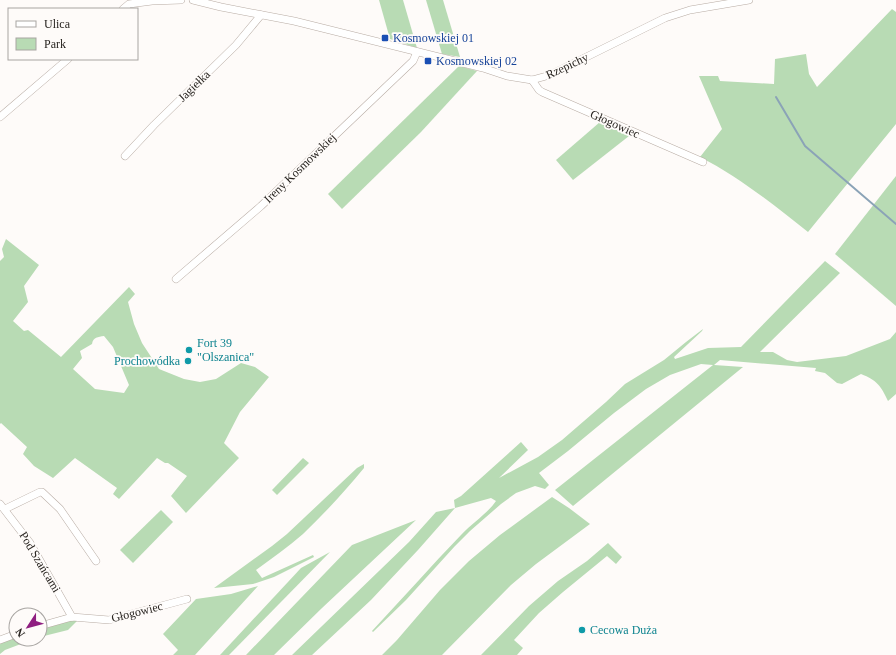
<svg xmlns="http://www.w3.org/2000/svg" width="896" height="655" viewBox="0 0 896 655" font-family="'Times New Roman',serif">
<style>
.green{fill:#b8dbb4;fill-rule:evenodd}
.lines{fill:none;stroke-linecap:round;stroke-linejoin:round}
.stream{stroke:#8ba3b7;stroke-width:2}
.minor-casing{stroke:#b8aca4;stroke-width:8}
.minor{stroke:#fff;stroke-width:7}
.transit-dot{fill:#1a4fb4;stroke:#fefbf9;stroke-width:1.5}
.culture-dot{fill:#0f9aa8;stroke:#fefbf9;stroke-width:1.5}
.labels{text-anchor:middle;stroke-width:3.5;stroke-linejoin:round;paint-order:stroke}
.transit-label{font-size:12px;fill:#164399;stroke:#fefbf9;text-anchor:start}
.street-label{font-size:12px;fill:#282420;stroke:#fefbf9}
.culture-label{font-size:12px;fill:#0d838f;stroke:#fefbf9;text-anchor:start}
</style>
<rect width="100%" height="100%" fill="#fefbf9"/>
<g class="green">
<path d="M379 0H403L417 48 390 39Z"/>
<path d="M426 0H443L460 57 442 54Z"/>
<path d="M892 9 896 12V124L808 232C774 205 739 177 700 157L722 129 699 76H718L720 81 774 84 775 59 806 54 809 74 817 87Z"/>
<path d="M459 66 477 71 421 132 342 209 328 194Z"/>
<path d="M600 122 629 136 573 180 556 160Z"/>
<path d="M896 176V306L835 254Z"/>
<path d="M6 239 39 265 24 286 28 302 13 321 24 331 28 330 61 357 129 287 135 294 128 302 134 324 142 343 159 369 184 379 200 382 216 379 241 363 255 367 269 377 240 412 224 443 239 458 186 513 171 496 187 476 168 463H165L157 458 119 499 113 494 117 488 75 458 53 478 34 466 23 454 27 447 1 423 0 424V261L4 257 2 249ZM104 336 113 347 129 385 124 393 95 389 73 369 82 358 80 351 92 344C93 337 98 337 104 336Z"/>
<path d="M825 261 840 273 760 352H773L787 360 797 362 846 356 890 339 896 332V394L888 401C881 386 877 380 861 374L842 384 837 383 825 373 815 371 816 368 720 360 714 365 743 367 573 506 555 490 713 365 701 364 670 375 646 389 614 413 568 451 539 473 549 485 545 489 535 486 516 493 501 504 470 531 455 546 406 600 373 632 372 631C402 599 431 566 461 535 472 523 487 514 496 501L491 498 455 508 418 550 371 600 312 655H292L409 542 436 512 455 508 454 500 461 496 521 442 528 450 499 478 538 457 562 440 606 402 625 384 664 360 686 342 703 329 702 331 674 357 675 359 708 348 741 347Z"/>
<path d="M303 458 309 463 277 495 272 490Z"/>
<path d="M364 464V468C345 491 325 513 303 534 288 547 272 558 256 570L262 578 313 555 314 557 274 577 253 584 214 588 272 546 287 534 357 468Z"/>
<path d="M552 497 569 508 590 524 536 564 511 585 442 655H382L397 640 440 590 469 561 500 535Z"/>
<path d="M161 510 173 522 133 563 120 550Z"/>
<path d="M416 520 322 608 274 655H246L352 545Z"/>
<path d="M608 543 622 557 616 564 607 556 563 592 539 613 514 640 523 648 517 655H481L529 606 558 581 587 561Z"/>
<path d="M330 552 229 655H220L301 568Z"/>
<path d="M258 586 195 655H173L178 650 163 634 196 599 231 594Z"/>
<path d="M69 614 77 621 68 630 40 637V623Z"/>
<path d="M16 631V639H34L5 650 0 654V637Z"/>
</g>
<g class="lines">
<path class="stream" d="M776 97 805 146 896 224"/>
<g class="minor-casing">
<g id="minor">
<path d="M193 0 221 7 294 21 483 68 507 76 532 80 550 75 665 18 690 10 749 0"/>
<path d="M123 9 129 4 152 1 181 0"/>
<path d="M532 80 539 90 542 92 703 162"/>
<path d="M0 117 68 59"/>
<path d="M125 156 154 125 236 45 261 15"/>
<path d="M176 279 261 206 413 61 417 52"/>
<path d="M0 504 30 543 72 617"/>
<path d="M5 509 40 492H42L60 509 96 561"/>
<path d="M40 626 72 617 109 620 187 599"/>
<path d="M0 640 16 634"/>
</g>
</g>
<use href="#minor" class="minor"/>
</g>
<g class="transit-dot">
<rect x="381" y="34" width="8" height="8" rx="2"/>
<rect x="424" y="57" width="8" height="8" rx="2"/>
</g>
<g class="culture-dot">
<circle cx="189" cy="350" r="4"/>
<circle cx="188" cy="361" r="4"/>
<circle cx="582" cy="630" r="4"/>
</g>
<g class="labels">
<g class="transit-label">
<text x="393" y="42">Kosmowskiej 01</text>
<text x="436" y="65">Kosmowskiej 02</text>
</g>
<g class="street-label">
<text transform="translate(567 66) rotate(-25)" y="4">Rzepichy</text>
<text transform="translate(194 86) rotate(-44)" y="4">Jagiełka</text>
<text transform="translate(615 124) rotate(24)" y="4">Głogowiec</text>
<text transform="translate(300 168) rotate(-44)" y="4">Ireny Kosmowskiej</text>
<text transform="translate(40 562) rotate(59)" y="4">Pod Szańcami</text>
<text transform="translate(137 612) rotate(-14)" y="4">Głogowiec</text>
</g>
<g class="culture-label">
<text x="197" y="347">Fort 39<tspan x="197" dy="14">"Olszanica"</tspan></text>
<text x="180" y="365" text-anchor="end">Prochowódka</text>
<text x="590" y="634">Cecowa Duża</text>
</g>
</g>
<rect x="8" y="8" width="130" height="52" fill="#fefbf9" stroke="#a8a5a2"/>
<rect x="16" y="21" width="20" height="6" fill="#ffffff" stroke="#a8a5a2"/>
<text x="44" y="28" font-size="12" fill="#282420">Ulica</text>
<rect x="16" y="38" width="20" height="12" fill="#b8dbb4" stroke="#a8a5a2"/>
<text x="44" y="48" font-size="12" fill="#282420">Park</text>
<g transform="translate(28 627) rotate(234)"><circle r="19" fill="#fefbf9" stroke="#a8a5a2"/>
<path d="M0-3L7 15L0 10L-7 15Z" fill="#8f1e80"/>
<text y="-6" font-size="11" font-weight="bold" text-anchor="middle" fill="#282420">N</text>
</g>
</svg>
